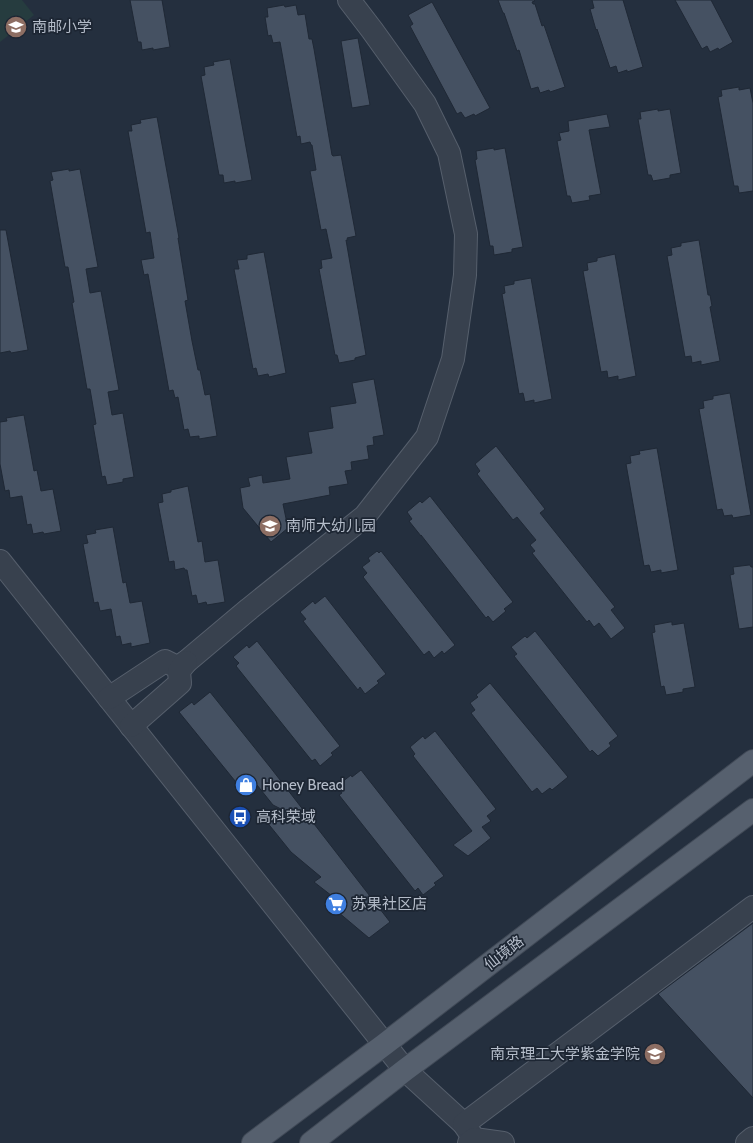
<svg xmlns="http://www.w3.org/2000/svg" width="753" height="1143" viewBox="0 0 753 1143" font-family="Cabin,'Noto Sans SC',sans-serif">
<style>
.green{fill:#263c3f}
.building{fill:#455162;stroke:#1f2835}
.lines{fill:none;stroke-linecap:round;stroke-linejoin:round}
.minor-casing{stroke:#565f6c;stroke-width:24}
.major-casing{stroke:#414a57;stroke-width:24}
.minor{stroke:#38414e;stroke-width:22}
.major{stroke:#56606e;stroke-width:22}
.labels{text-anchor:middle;stroke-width:3.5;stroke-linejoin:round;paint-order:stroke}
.poi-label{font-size:15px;fill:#b4bcc9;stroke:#1d2633;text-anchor:start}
.street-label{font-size:15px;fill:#b4bcc9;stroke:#1d2633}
</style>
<rect width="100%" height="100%" fill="#242f3e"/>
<path class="green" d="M0 0H22L34 15 0 42Z"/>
<g class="building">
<path d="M130 0H162L170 47 153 50V48L142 50 141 42H138Z"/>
<path d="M498 0H534L535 1 532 2 533 4H535L542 26 544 25 565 87 550 92 549 90 540 93 538 87 531 89 519 50 517 51 504 13H503Z"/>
<path d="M592 0H623L643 67 627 72V70L618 73 616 66 610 68 597 29 596 30 590 9 594 8Z"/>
<path d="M675 0H711L733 42 719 50 718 48 710 52 707 46 702 49Z"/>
<path d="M432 2 490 108 475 116 474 114 465 118 461 112 457 114 410 26 413 24 408 15Z"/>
<path d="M284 5 285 7 296 5 298 15 305 14 309 39H312L314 49 332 155 333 156 341 155 356 236 347 238 348 240H346L366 355 355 358V360L339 363 337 355H335L319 269 322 268 321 260 332 258 326 229 321 230 310 171 316 170 312 145H311L310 142 301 144 300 136 297 137 280 42 273 43 271 35 268 36 265 17H268L267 8Z"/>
<path d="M358 38 370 105 352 108 341 41Z"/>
<path d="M230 59 252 180 235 183V181L224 183 223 175H219L201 76 205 75 204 67 214 65 213 62Z"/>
<path d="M739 87V90L750 88 753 103V191L739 193 738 186H734L718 97 722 96 721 90Z"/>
<path d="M658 109V111L670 109 681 173 670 175V178L653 181 651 175H648L638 119H641L640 112Z"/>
<path d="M607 114 610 127 589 130 601 194 589 196 590 200 572 203 570 196H567L557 141 561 140 559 133 569 131 568 121Z"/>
<path d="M157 117 179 238H178L188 300 185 301 192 341 198 370H200L205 395 210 394 217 436 199 439V436L190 437 188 429 184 430 178 397 175 398 173 390 169 391 148 274 144 275 141 260 154 258 150 232 146 233 128 131H132L131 125 141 123 140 120Z"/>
<path d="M494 148V150L505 148 523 247 512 249V252L494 255 493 246H490L475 160 477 159 476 151Z"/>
<path d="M69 169V171L80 169 98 267 86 269 90 293 101 291 119 390 108 392 112 415 123 413 134 477 123 479V482L107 485 105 476 102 477 93 425 96 424 90 389H87L72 303 74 302 68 267H65L50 181 53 180 51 172Z"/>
<path d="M0 230H6L28 350 11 353 10 351 0 353Z"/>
<path d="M699 240 708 295H710L712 306 710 307 720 361 701 365V361L692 363 691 356 685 357 667 256 672 255 671 248 681 246V243Z"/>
<path d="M264 252 286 373 269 377 268 374 258 376 256 368 253 369 234 269H239L237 260 247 259V255Z"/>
<path d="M615 254 636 376 618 380V376L608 378 607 371 601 372 583 271 588 270 587 263 597 261V258Z"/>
<path d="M531 278 552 399 534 403V400L525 402 523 393 519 394 502 294 505 293 504 286 514 284V281Z"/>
<path d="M374 379 384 435 373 437 374 445 367 446 369 459 351 462 352 470 345 471 348 484 329 487 330 495 283 504 288 528 271 542 243 508 240 488 250 486 248 478 262 475 263 483 290 479 286 457 312 453 308 432 333 428 330 407 356 403 352 383Z"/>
<path d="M730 393 751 515 733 518 732 515 724 516 722 509 717 510 699 409 704 408 703 401 713 399V396Z"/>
<path d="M24 415 34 471 37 470 41 491 53 489 61 531 44 534 43 532 33 534 31 524 27 525 22 496 10 498 9 490 5 491 0 464V422L7 421 6 418Z"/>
<path d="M496 446 545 509 540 513 615 607 611 610 625 628 611 639 599 623 594 627 589 620 587 622 532 553 535 551 530 545 536 540 517 517 513 520 477 474 480 471 475 464Z"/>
<path d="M657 448 678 570 661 573V570L651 572 649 565 644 566 626 464 631 463 630 456 640 454 639 451Z"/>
<path d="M188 486 198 542 202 541 205 562 218 560 225 602 207 605 206 602 198 604 196 595 192 596 187 570H185L184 568 175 570 174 561 169 562 158 503 163 502 162 494 171 492V490Z"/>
<path d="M430 496 513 602 504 609 506 611 493 622 488 616 486 618 421 535V536L409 521 412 519 407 512 420 501 422 503Z"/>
<path d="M113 527 123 583 126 582 130 603 142 601 150 643 131 647V643L122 645 120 636 116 637 111 609 100 611 98 602 94 603 83 544 88 543 86 535 96 533 95 530Z"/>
<path d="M377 551 379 553 381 551 455 645 444 654 442 651 434 658 429 651 424 655 363 577 367 573 362 567 370 561 368 558Z"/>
<path d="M749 565H750L751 567H753V627L739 629 730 575 734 574 733 567Z"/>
<path d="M325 596 386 674 377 681 379 683 365 694 360 687 358 690 303 621 306 619 300 612 313 601 315 604Z"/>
<path d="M670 622H672V625L684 623 695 687 683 689V692L666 695 664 686 661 687 652 633 655 632 654 625Z"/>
<path d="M535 631 618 736 609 743 611 746 598 756 592 750 590 752 514 656 517 654 511 647 525 636 527 638Z"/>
<path d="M257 641 340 746 331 753 333 755 320 766 315 759 312 761 236 666 239 663 233 657 247 645 249 648Z"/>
<path d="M490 683 568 777 552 790 550 788 542 794 537 788 532 792 471 713 475 710 470 703 478 697 476 695Z"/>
<path d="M210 692 270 767 390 922 369 938 338 912 345 906 314 882 321 877 291 852 266 821 281 809 273 805 257 785 254 794 247 790 244 792 179 712 192 702 194 705Z"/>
<path d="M435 731 496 809 487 816 491 821 482 827 491 838 468 856 453 845 472 831 413 756 415 754 410 747 423 736 425 739Z"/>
<path d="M361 770 444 876 434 883 436 885 423 895 418 888 415 891 339 795 342 793 337 786 351 775 352 777Z"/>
<path d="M753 923V1098L658 994Z"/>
</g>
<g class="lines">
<g class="minor-casing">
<g id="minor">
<path d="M0 561 405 1070 464 1124 474 1139"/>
<path d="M109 698 165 661 177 667 186 662 249 609 365 516 427 437 453 359 465 275 466 234 449 153 425 104 372 30 349 0"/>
<path d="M131 726 180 683 179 671 186 662"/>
<path d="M464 1124 753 907"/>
<path d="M469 1143 474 1139 503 1143"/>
<path d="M747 1143 753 1138"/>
</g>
</g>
<g class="major-casing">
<g id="major">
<path d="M253 1143 385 1044 753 761"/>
<path d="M311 1143 405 1070 753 810"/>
</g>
</g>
<use href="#minor" class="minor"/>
<use href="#major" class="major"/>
</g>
<defs>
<g id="school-disc" transform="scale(1.15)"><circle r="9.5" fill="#8d6e63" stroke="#1d2633"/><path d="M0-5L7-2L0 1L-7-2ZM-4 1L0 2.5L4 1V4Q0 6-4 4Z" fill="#fff"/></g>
<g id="shop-disc" transform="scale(1.15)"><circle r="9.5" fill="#3f7fe0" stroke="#1d2633"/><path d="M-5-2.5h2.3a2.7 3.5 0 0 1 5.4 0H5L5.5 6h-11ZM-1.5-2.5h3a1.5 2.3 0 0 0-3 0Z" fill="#fff"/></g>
<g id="bus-disc" transform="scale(1.15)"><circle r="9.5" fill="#1a4fb4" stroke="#1d2633"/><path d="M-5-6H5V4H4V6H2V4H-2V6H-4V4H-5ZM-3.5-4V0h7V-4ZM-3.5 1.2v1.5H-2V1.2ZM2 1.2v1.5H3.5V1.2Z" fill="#fff"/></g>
<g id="supermarket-disc" transform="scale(1.15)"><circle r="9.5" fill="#3f7fe0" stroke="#1d2633"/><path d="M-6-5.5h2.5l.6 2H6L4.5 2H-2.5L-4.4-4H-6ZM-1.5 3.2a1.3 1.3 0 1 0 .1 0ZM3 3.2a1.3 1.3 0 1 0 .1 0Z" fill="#fff"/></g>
<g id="university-disc" transform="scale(1.15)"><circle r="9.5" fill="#8d6e63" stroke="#1d2633"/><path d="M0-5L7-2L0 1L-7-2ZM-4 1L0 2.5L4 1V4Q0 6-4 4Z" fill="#fff"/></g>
</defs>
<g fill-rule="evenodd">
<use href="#school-disc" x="16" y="27"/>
<use href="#school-disc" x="270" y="526"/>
<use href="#shop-disc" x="246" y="785"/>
<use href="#bus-disc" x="240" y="817"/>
<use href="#supermarket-disc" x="336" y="904"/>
<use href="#university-disc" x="655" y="1054"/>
</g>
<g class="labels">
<g class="poi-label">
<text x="32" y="32">南邮小学</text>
<text x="286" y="531">南师大幼儿园</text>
<text x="262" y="790">Honey Bread</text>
<text x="256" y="822">高科荣域</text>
<text x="352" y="909">苏果社区店</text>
<text x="640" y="1059" text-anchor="end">南京理工大学紫金学院</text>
</g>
<g class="street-label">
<text transform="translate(504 953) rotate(-38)" y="5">仙境路</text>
</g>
</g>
</svg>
